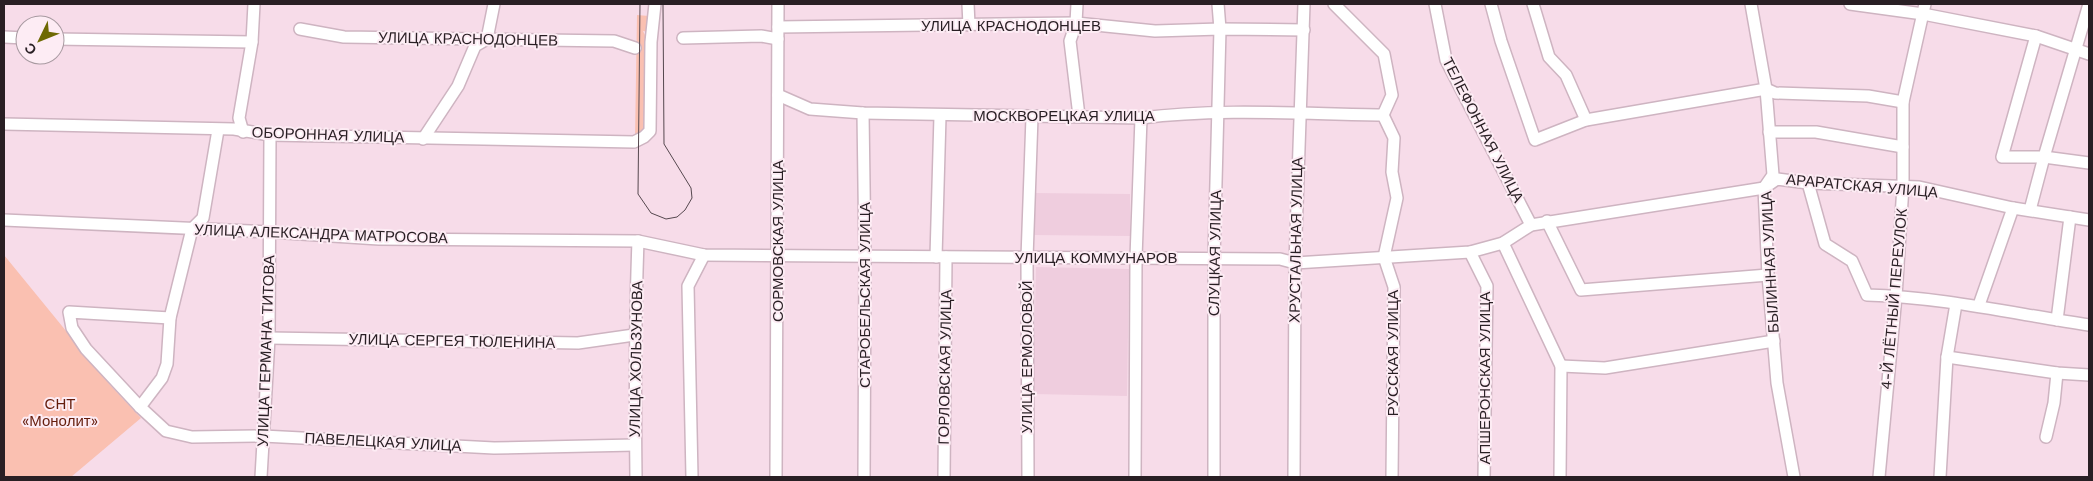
<svg xmlns="http://www.w3.org/2000/svg" width="2093" height="481" viewBox="0 0 2093 481" font-family="'Work Sans',sans-serif">
<style>
.built{fill:#efcdde}
.green{fill:#fac0b1}
.lines{fill:none;stroke-linecap:round;stroke-linejoin:round}
.minor-casing{stroke:#ceb4c1;stroke-width:14}
.minor{stroke:#fff;stroke-width:11}
.tram{stroke:#56484f;stroke-width:1}
.labels{text-anchor:middle;stroke-width:4;stroke-linejoin:round;paint-order:stroke}
.street-label{font-size:15px;fill:#291f24;stroke:#fdecf4}
.park-label{font-size:15px;fill:#651d0c;stroke:#fdecf4}
</style>
<rect width="100%" height="100%" fill="#f7dce9"/>
<g class="built">
<path d="M1033 193 1130 194V236L1033 235Z"/>
<path d="M1036 267 1129 269 1127 396 1033 394Z"/>
</g>
<g class="green">
<path d="M637 15 649 16 648 32 643 31 647 39V131L635 138Z"/>
<path d="M4 255 111 386 141 418 71 477H4Z"/>
</g>
<g class="lines">
<g class="minor-casing">
<g id="minor">
<path d="M968 4 969 25"/>
<path d="M1077 4 1076 23 1070 41 1079 116"/>
<path d="M1334 4 1384 54 1392 95 1383 115"/>
<path d="M1435 4 1446 60 1531 225"/>
<path d="M1491 4 1501 41 1535 140 1586 120 1766 89 1775 93 1868 96 1903 102"/>
<path d="M1533 4 1549 57 1566 75 1586 120"/>
<path d="M1751 4 1766 89 1773 175 1764 188 1768 275 1777 383 1794 477"/>
<path d="M1850 4 1923 14 2036 36 2089 54"/>
<path d="M778 27 1076 23 1155 31 1220 29 1304 30"/>
<path d="M300 29 344 37 614 41 635 48"/>
<path d="M2036 36 2002 157H2044L2089 163"/>
<path d="M4 37 25 38"/>
<path d="M683 38 761 36 778 39"/>
<path d="M55 39 252 42"/>
<path d="M778 95 810 109 863 113 1141 118C1221 108 1303 114 1383 115"/>
<path d="M863 113 865 257 864 477"/>
<path d="M1383 115 1394 138 1392 172 1397 198 1384 257 1394 287 1392 477"/>
<path d="M4 124 234 129 270 135 634 142 644 137 650 131 651 42 655 4"/>
<path d="M243 132 239 118 252 42 254 4"/>
<path d="M1769 132H1816L1903 147"/>
<path d="M423 139 458 86 475 46 487 39 494 4"/>
<path d="M1808 183 1825 244 1852 261 1867 295C1942 297 2015 314 2089 325"/>
<path d="M2030 210 2044 157 2089 4"/>
<path d="M4 220 270 232 379 239 638 241 704 255 1280 259 1295 263 1470 252 1503 243 1531 225 1764 188 1777 179 1808 183 1919 187 2013 208 2089 220"/>
<path d="M1547 221 1581 290 1768 275"/>
<path d="M1503 243 1561 366 1560 477"/>
<path d="M1470 252 1487 286 1484 477"/>
<path d="M936 257 940 116"/>
<path d="M1979 305 2013 208"/>
<path d="M170 318 69 312 72 328 86 349 140 407 166 431 192 437 263 436 494 448 635 445"/>
<path d="M2057 320 2070 217"/>
<path d="M269 338 578 343 634 335"/>
<path d="M1947 357 2057 373 2089 375"/>
<path d="M1561 366 1605 368 1774 341"/>
<path d="M140 407 162 378 167 364 170 318 192 229 203 218 218 130"/>
<path d="M2046 437 2054 403 2057 373"/>
<path d="M261 477 269 338 270 135"/>
<path d="M636 477C635 398 635 320 638 241"/>
<path d="M692 477 688 286 704 255"/>
<path d="M776 477 778 4"/>
<path d="M944 477 946 257"/>
<path d="M1028 477 1027 258 1032 117"/>
<path d="M1135 477 1136 258 1141 118"/>
<path d="M1214 477V259L1220 29 1218 4"/>
<path d="M1294 477 1295 263 1304 4"/>
<path d="M1879 477 1896 296 1903 186V102L1925 4"/>
<path d="M1940 477 1947 357 1956 304"/>
</g>
</g>
<use href="#minor" class="minor"/>
<path class="tram" d="M640 4 638 194 651 213 666 219 677 217 685 210 692 198 691 188 664 144 663 4"/>
</g>
<g class="labels">
<g class="street-label">
<text x="1011" y="31">УЛИЦА КРАСНОДОНЦЕВ</text>
<text transform="translate(468 39) rotate(1)" y="5">УЛИЦА КРАСНОДОНЦЕВ</text>
<text x="1064" y="121">МОСКВОРЕЦКАЯ УЛИЦА</text>
<text transform="translate(1483 130) rotate(63)" y="5">ТЕЛЕФОННАЯ УЛИЦА</text>
<text transform="translate(328 135) rotate(2)" y="5">ОБОРОННАЯ УЛИЦА</text>
<text transform="translate(1862 186) rotate(5)" y="5">АРАРАТСКАЯ УЛИЦА</text>
<text transform="translate(321 234) rotate(2)" y="5">УЛИЦА АЛЕКСАНДРА МАТРОСОВА</text>
<text transform="translate(1296 240) rotate(-89)" y="5">ХРУСТАЛЬНАЯ УЛИЦА</text>
<text transform="translate(778 241) rotate(-90)" y="5">СОРМОВСКАЯ УЛИЦА</text>
<text transform="translate(1215 253) rotate(-89)" y="5">СЛУЦКАЯ УЛИЦА</text>
<text x="1096" y="263">УЛИЦА КОММУНАРОВ</text>
<text transform="translate(1770 262) rotate(-93)" y="5">БЫЛИННАЯ УЛИЦА</text>
<text transform="translate(865 295) rotate(-90)" y="5">СТАРОБЕЛЬСКАЯ УЛИЦА</text>
<text transform="translate(1894 299) rotate(-85)" y="5">4-Й ЛЁТНЫЙ ПЕРЕУЛОК</text>
<text transform="translate(452 341) rotate(1)" y="5">УЛИЦА СЕРГЕЯ ТЮЛЕНИНА</text>
<text transform="translate(266 351) rotate(-88)" y="5">УЛИЦА ГЕРМАНА ТИТОВА</text>
<text transform="translate(1393 353) rotate(-90)" y="5">РУССКАЯ УЛИЦА</text>
<text transform="translate(1027 357) rotate(-90)" y="5">УЛИЦА ЕРМОЛОВОЙ</text>
<text transform="translate(636 359) rotate(-89)" y="5">УЛИЦА ХОЛЬЗУНОВА</text>
<text transform="translate(945 367) rotate(-89)" y="5">ГОРЛОВСКАЯ УЛИЦА</text>
<text transform="translate(1485 378) rotate(-90)" y="5">АПШЕРОНСКАЯ УЛИЦА</text>
<text transform="translate(383 442) rotate(3)" y="5">ПАВЕЛЕЦКАЯ УЛИЦА</text>
</g>
<g class="park-label">
<text x="60" y="409">СНТ<tspan x="60" dy="17">«Монолит»</tspan></text>
</g>
</g>
<rect width="2093" height="481" fill="none" stroke="#291f24" stroke-width="10"/>
<g transform="translate(40 40) rotate(227)"><circle r="24" fill="#fdecf4" stroke="#a89aa1"/>
<path d="M0-4L9 19L0 12L-9 19Z" fill="#6e6903"/>
<text y="-8" font-size="14" font-weight="bold" text-anchor="middle" fill="#291f24">С</text>
</g>
</svg>
